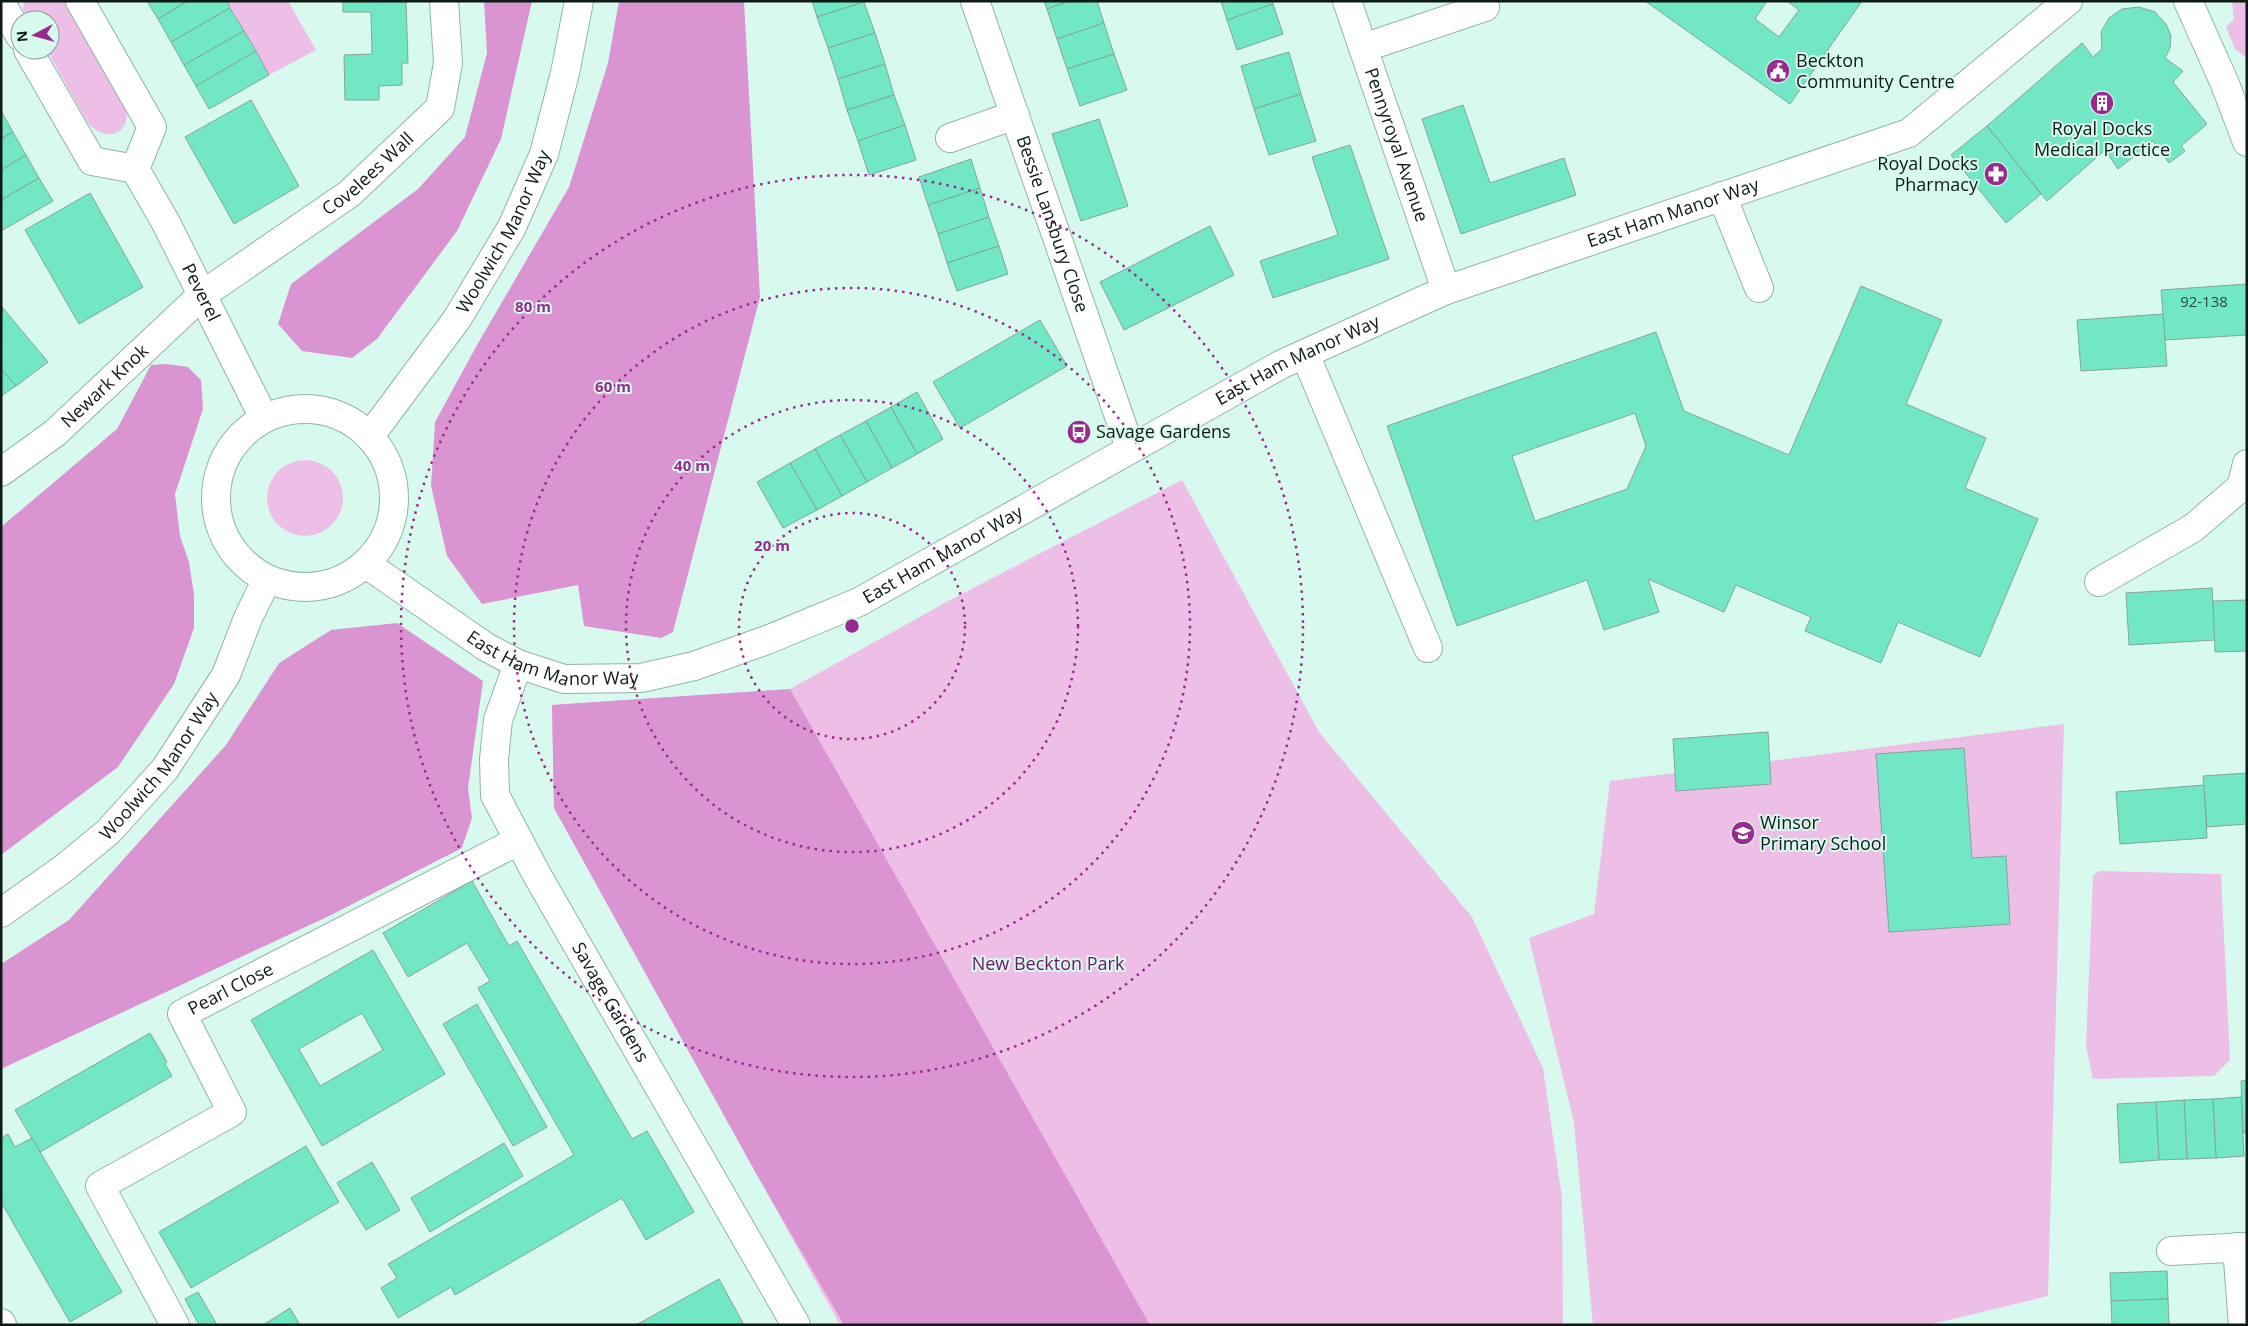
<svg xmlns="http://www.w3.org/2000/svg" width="2248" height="1326" viewBox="0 0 2248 1326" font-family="'Open Sans',sans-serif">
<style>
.green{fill:#edbfe7}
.forest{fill:#db94d2}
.building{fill:#72e7c5;stroke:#85a59a;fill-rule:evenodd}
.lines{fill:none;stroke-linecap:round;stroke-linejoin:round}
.minor-casing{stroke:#93b3a7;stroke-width:30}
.major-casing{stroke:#93b3a7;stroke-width:30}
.minor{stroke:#fff;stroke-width:28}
.major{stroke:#fff;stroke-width:28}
.ring{fill:none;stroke:#972c8e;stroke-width:2.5;stroke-dasharray:2.5 5}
.labels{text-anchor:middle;stroke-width:4;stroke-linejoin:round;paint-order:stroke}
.number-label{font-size:15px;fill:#274d42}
.poi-label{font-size:18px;fill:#0e1a16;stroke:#d8faee;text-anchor:start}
.street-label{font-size:18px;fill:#0e1a16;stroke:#d8faee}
.park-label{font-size:18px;fill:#6c1866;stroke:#d8faee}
.centre{fill:#972c8e;stroke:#d8faee;stroke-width:2.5}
.ring-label{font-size:15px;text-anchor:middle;font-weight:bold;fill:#972c8e;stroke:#d8faee;stroke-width:4;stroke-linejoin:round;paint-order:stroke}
</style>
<rect width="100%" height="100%" fill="#d8faee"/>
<g class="green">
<path d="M24 1H64L126 107C131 131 111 143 92 127 86 122 82 111 77 104 67 86 57 68 47 50H50V20H29L23 9Z"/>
<path d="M227 1H288L316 50 269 75Z"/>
<path d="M2232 1H2247V59L2235 49 2226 27 2234 19Z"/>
<circle cx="305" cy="498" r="38"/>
<path d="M1182 480 1319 732 1472 917 1543 1068 1562 1198 1563 1325H840L554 808 552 705 790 689 950 600Z"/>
<path d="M2064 724 2048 1296 1928 1325H1593L1574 1123 1529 938 1594 914 1610 781Z"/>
<path d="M2099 871 2221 874 2230 1060 2214 1076 2093 1079 2086 1046 2093 876Z"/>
</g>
<g class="forest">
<path d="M484 1H532L501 139 457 231 377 339 352 358 302 351 278 324 291 284 418 189 465 137 487 53Z"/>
<path d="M619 1H744L760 297 673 632 661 638 584 626 578 585 482 604 447 556 431 486 435 422 477 345 569 187 608 63Z"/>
<path d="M167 364 188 367 201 380 203 409 175 494 180 536 189 562 194 595V628L174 684 118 767 1 855V527L117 429 151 365Z"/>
<path d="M397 623 483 681 468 788 472 818 462 848 329 916 1 1069V964L69 920 226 745 279 663 331 630Z"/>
<path d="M790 689 1150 1325H844L757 1175 554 808 552 705Z"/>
</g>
<g class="building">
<path d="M147 1H188L158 19Z"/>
<path d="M188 1H227L230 8 171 42 158 19Z"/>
<path d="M343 1 406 2 408 63H402V85L379 86V100H345L344 55 372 54 371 12H343Z"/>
<path d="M812 1H864V2L817 17Z"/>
<path d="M1044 1H1069L1047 9Z"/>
<path d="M1069 1H1097L1104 23 1057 39 1047 9Z"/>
<path d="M1221 1H1272L1273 4 1227 20Z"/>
<path d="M1645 1H1767L1755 19 1779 37 1799 10 1787 1H1862L1790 104Z"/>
<path d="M864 2 875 33 828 48 817 17Z"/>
<path d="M1273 4 1283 34 1237 50 1227 20Z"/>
<path d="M2139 7 2155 12 2166 24 2171 36 2170 48 2165 58 2183 71 2173 82 2207 124 2181 146 2185 151 2169 163 2153 141 2118 169 2105 150 2047 201 1987 126 2082 43 2093 57 2102 49 2101 32 2109 18 2122 9Z"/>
<path d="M230 8 244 31 184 65 171 42Z"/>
<path d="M1104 23 1114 54 1067 69 1057 39Z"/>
<path d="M244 31 256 51 196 86 184 65Z"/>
<path d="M875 33 885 64 838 79 828 48Z"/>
<path d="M256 51 269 75 209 109 196 86Z"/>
<path d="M1289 52 1301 94 1254 109 1241 66Z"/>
<path d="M1114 54 1127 90 1080 106 1067 69Z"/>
<path d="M885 64 894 95 847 110 838 79Z"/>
<path d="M1301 94 1316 141 1269 155 1254 109Z"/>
<path d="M894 95 905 125 858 141 847 110Z"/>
<path d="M251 100 299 186 234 224 185 137Z"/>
<path d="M1463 105 1490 183 1564 158 1576 195 1461 234 1422 119Z"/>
<path d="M1 111 13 132 1 139Z"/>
<path d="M1099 119 1128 206 1081 221 1052 134Z"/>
<path d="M905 125 916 160 869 175 858 141Z"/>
<path d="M1987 126 2041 194 2006 223 1951 155Z"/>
<path d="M13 132 26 155 1 170V139Z"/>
<path d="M1350 145 1389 259 1273 298 1260 261 1338 235 1312 157Z"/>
<path d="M26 155 39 178 1 200V170Z"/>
<path d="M971 159 980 188 928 205 919 177Z"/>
<path d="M39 178 53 201 1 231V200Z"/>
<path d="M980 188 989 217 938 234 928 205Z"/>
<path d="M90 193 143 287 79 324 25 230Z"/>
<path d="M989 217 999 246 947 263 938 234Z"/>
<path d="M1210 226 1234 275 1124 330 1100 282Z"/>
<path d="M999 246 1008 274 957 291 947 263Z"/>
<path d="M2247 284V335L2165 340 2161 290Z"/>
<path d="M1861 286 1942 320 1906 404 1986 438 1965 488 2038 519 1980 657 1898 622 1881 663 1805 631 1811 617 1736 585 1724 612 1648 579 1659 612 1604 630 1587 580 1457 626 1387 426 1656 332 1684 411 1789 455ZM1635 413 1646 446 1627 489 1535 521 1512 456Z"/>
<path d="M2 307 48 362 16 386 1 369Z"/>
<path d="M2163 314 2167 366 2081 371 2077 320Z"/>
<path d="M1040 320 1067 366 960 428 933 382Z"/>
<path d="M1 369 16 386 1 396Z"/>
<path d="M917 392 943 439 917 454 891 407Z"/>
<path d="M891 407 917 454 892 468 866 421Z"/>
<path d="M866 421 892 468 867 482 840 435Z"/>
<path d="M840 435 867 482 842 496 815 449Z"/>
<path d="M815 449 842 496 817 510 790 463Z"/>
<path d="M790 463 817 510 783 528 757 482Z"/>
<path d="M2212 588 2215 640 2129 645 2126 593Z"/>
<path d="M2247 600V651L2215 652 2213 601Z"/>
<path d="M1768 732 1771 784 1676 791 1673 739Z"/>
<path d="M1964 748 1972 858 2006 856 2010 924 1889 932 1876 754Z"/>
<path d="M2247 773V824L2207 827 2203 776Z"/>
<path d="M2204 785 2207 838 2120 844 2116 792Z"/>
<path d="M472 881 509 946 517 941 632 1139 647 1131 694 1212 646 1240 622 1198 455 1295 451 1287 398 1318 381 1288 397 1278 388 1264 574 1155 478 988 490 981 467 943 408 977 383 933Z"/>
<path d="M373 950 445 1074 322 1146 251 1020ZM362 1013 383 1050 320 1086 299 1049Z"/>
<path d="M477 1004 547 1127 513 1146 443 1024Z"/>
<path d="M150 1033 167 1062 165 1064 172 1076 40 1152 15 1110Z"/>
<path d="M2247 1080V1133H2243L2241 1081Z"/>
<path d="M2241 1097 2244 1156 2216 1158 2213 1099Z"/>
<path d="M2213 1099 2216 1158 2187 1159 2184 1100Z"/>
<path d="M2184 1100 2187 1159 2159 1160 2156 1102Z"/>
<path d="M2156 1102 2159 1160 2120 1163 2117 1104Z"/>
<path d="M8 1134 15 1147 32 1138 122 1292 70 1322 1 1202V1138Z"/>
<path d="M504 1143 523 1176 430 1232 411 1198Z"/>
<path d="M306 1146 339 1202 191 1288 159 1232Z"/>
<path d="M372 1162 400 1210 366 1230 337 1183Z"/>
<path d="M2167 1271 2168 1299 2111 1301 2110 1273Z"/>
<path d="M719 1279 744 1325H636Z"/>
<path d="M198 1292 217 1325H199L185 1299Z"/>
<path d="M2168 1299 2169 1325H2112L2111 1301Z"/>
<path d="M290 1308 300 1325H263Z"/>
</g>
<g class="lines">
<g class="minor-casing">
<g id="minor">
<path d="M80 1 152 127 135 169"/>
<path id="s1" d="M975 1 1130 448"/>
<path id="s2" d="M1347 1 1446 290"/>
<path d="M2188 1 2225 84 2247 142"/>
<path d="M1 3 20 36"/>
<path d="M1363 48 1485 7"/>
<path d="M28 50 92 161 135 169"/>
<path d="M950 138 1015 115"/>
<path id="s3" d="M135 169 166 223 264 418"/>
<path d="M1722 196 1759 288"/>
<path d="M1305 354 1428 648"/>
<path id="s4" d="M1 472 55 433 202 295 349 194 440 108 448 63 444 1"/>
<path id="s5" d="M366 564 486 647 518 664 564 679 641 678 694 666 767 640 859 602 1282 364 1446 290 1909 133 2068 1"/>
<path d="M2099 582 2193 528 2241 487 2247 464"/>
<path id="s6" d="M518 664 498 720 494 759 495 795 537 875 796 1325"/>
<path d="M2237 1247 2243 1325"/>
<path d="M2171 1251 2247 1247"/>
<path d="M1 1323 2 1325"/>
<path id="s7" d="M175 1325 100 1186 232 1112 182 1014 518 841"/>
</g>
</g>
<g class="major-casing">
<g id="major">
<circle cx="305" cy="498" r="89"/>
<path id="s8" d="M370 436 457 319 512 227 544 154 565 73 579 1"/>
<path id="s9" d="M1 913 63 869 108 832 165 769 226 675 248 618 267 579"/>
</g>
</g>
<use href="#minor" class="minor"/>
<use href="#major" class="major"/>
</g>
<g class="ring">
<circle cx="852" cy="626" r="113"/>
<circle cx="852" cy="626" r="226"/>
<circle cx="852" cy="626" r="338"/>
<circle cx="852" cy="626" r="451"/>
</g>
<defs>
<g id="civic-disc" transform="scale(1.25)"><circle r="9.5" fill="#972c8e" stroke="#d8faee"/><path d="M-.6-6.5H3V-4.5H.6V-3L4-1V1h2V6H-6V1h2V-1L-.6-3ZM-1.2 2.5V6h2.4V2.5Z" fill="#fff"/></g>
<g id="building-disc" transform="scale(1.25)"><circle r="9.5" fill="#972c8e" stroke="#d8faee"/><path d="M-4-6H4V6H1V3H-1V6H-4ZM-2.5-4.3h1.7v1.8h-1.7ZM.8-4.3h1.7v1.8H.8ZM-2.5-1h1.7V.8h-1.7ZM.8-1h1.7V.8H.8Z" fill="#fff"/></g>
<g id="pharmacy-disc" transform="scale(1.25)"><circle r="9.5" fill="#972c8e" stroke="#d8faee"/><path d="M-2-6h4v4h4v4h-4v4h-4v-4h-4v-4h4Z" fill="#fff"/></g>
<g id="bus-disc" transform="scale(1.25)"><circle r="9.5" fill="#972c8e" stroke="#d8faee"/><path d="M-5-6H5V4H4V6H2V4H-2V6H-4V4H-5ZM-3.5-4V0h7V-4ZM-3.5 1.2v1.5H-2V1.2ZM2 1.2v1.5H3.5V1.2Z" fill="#fff"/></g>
<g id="school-disc" transform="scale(1.25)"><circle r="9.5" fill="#972c8e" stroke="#d8faee"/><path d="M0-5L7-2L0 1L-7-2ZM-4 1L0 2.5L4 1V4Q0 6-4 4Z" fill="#fff"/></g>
</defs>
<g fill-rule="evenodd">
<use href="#civic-disc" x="1778" y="71"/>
<use href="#building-disc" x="2102" y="103"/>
<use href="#pharmacy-disc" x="1996" y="174"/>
<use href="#bus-disc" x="1079" y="432"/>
<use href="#school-disc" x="1743" y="833"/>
</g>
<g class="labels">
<g class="number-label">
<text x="2204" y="307">92-138</text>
</g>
<g class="poi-label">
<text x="1796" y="67">Beckton<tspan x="1796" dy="21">Community Centre</tspan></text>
<text x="2102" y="135" text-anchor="middle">Royal Docks<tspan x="2102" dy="21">Medical Practice</tspan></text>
<text x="1978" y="170" text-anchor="end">Royal Docks<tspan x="1978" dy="21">Pharmacy</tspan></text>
<text x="1096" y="438">Savage Gardens</text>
<text x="1760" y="829">Winsor<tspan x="1760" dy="21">Primary School</tspan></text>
</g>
<g class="street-label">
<text dy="6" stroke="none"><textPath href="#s2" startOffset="152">Pennyroyal Avenue</textPath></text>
<text dy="6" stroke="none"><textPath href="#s4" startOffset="474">Covelees Wall</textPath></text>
<text dy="6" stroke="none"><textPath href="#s5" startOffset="1444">East Ham Manor Way</textPath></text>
<text dy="6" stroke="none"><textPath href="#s1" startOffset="236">Bessie Lansbury Close</textPath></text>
<text dy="6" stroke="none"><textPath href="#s8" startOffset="245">Woolwich Manor Way</textPath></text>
<text dy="6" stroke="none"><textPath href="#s3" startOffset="140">Peverel</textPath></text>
<text dy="6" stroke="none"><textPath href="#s5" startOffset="1040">East Ham Manor Way</textPath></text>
<text dy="6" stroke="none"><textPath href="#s4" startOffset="135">Newark Knok</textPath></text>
<text dy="6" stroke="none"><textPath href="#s5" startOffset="635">East Ham Manor Way</textPath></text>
<text dy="6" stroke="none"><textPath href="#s5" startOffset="215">East Ham Manor Way</textPath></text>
<text dy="6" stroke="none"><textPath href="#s9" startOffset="218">Woolwich Manor Way</textPath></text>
<text dy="6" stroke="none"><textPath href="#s7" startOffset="474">Pearl Close</textPath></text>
<text dy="6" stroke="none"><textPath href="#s6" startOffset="372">Savage Gardens</textPath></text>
</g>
<g class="park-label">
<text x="1048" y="970">New Beckton Park</text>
</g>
</g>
<circle cx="852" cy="626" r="8" class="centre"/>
<g class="ring-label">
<text x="533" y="312">80 m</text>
<text x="613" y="392">60 m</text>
<text x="692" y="471">40 m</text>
<text x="772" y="551">20 m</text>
</g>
<rect width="2248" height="1326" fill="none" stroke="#0e1a16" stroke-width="5"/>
<g transform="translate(35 35) rotate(264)"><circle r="24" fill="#d8faee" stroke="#87a098"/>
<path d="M0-4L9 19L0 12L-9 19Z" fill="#972c8e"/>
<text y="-8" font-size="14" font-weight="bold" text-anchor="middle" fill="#0e1a16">N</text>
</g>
</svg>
